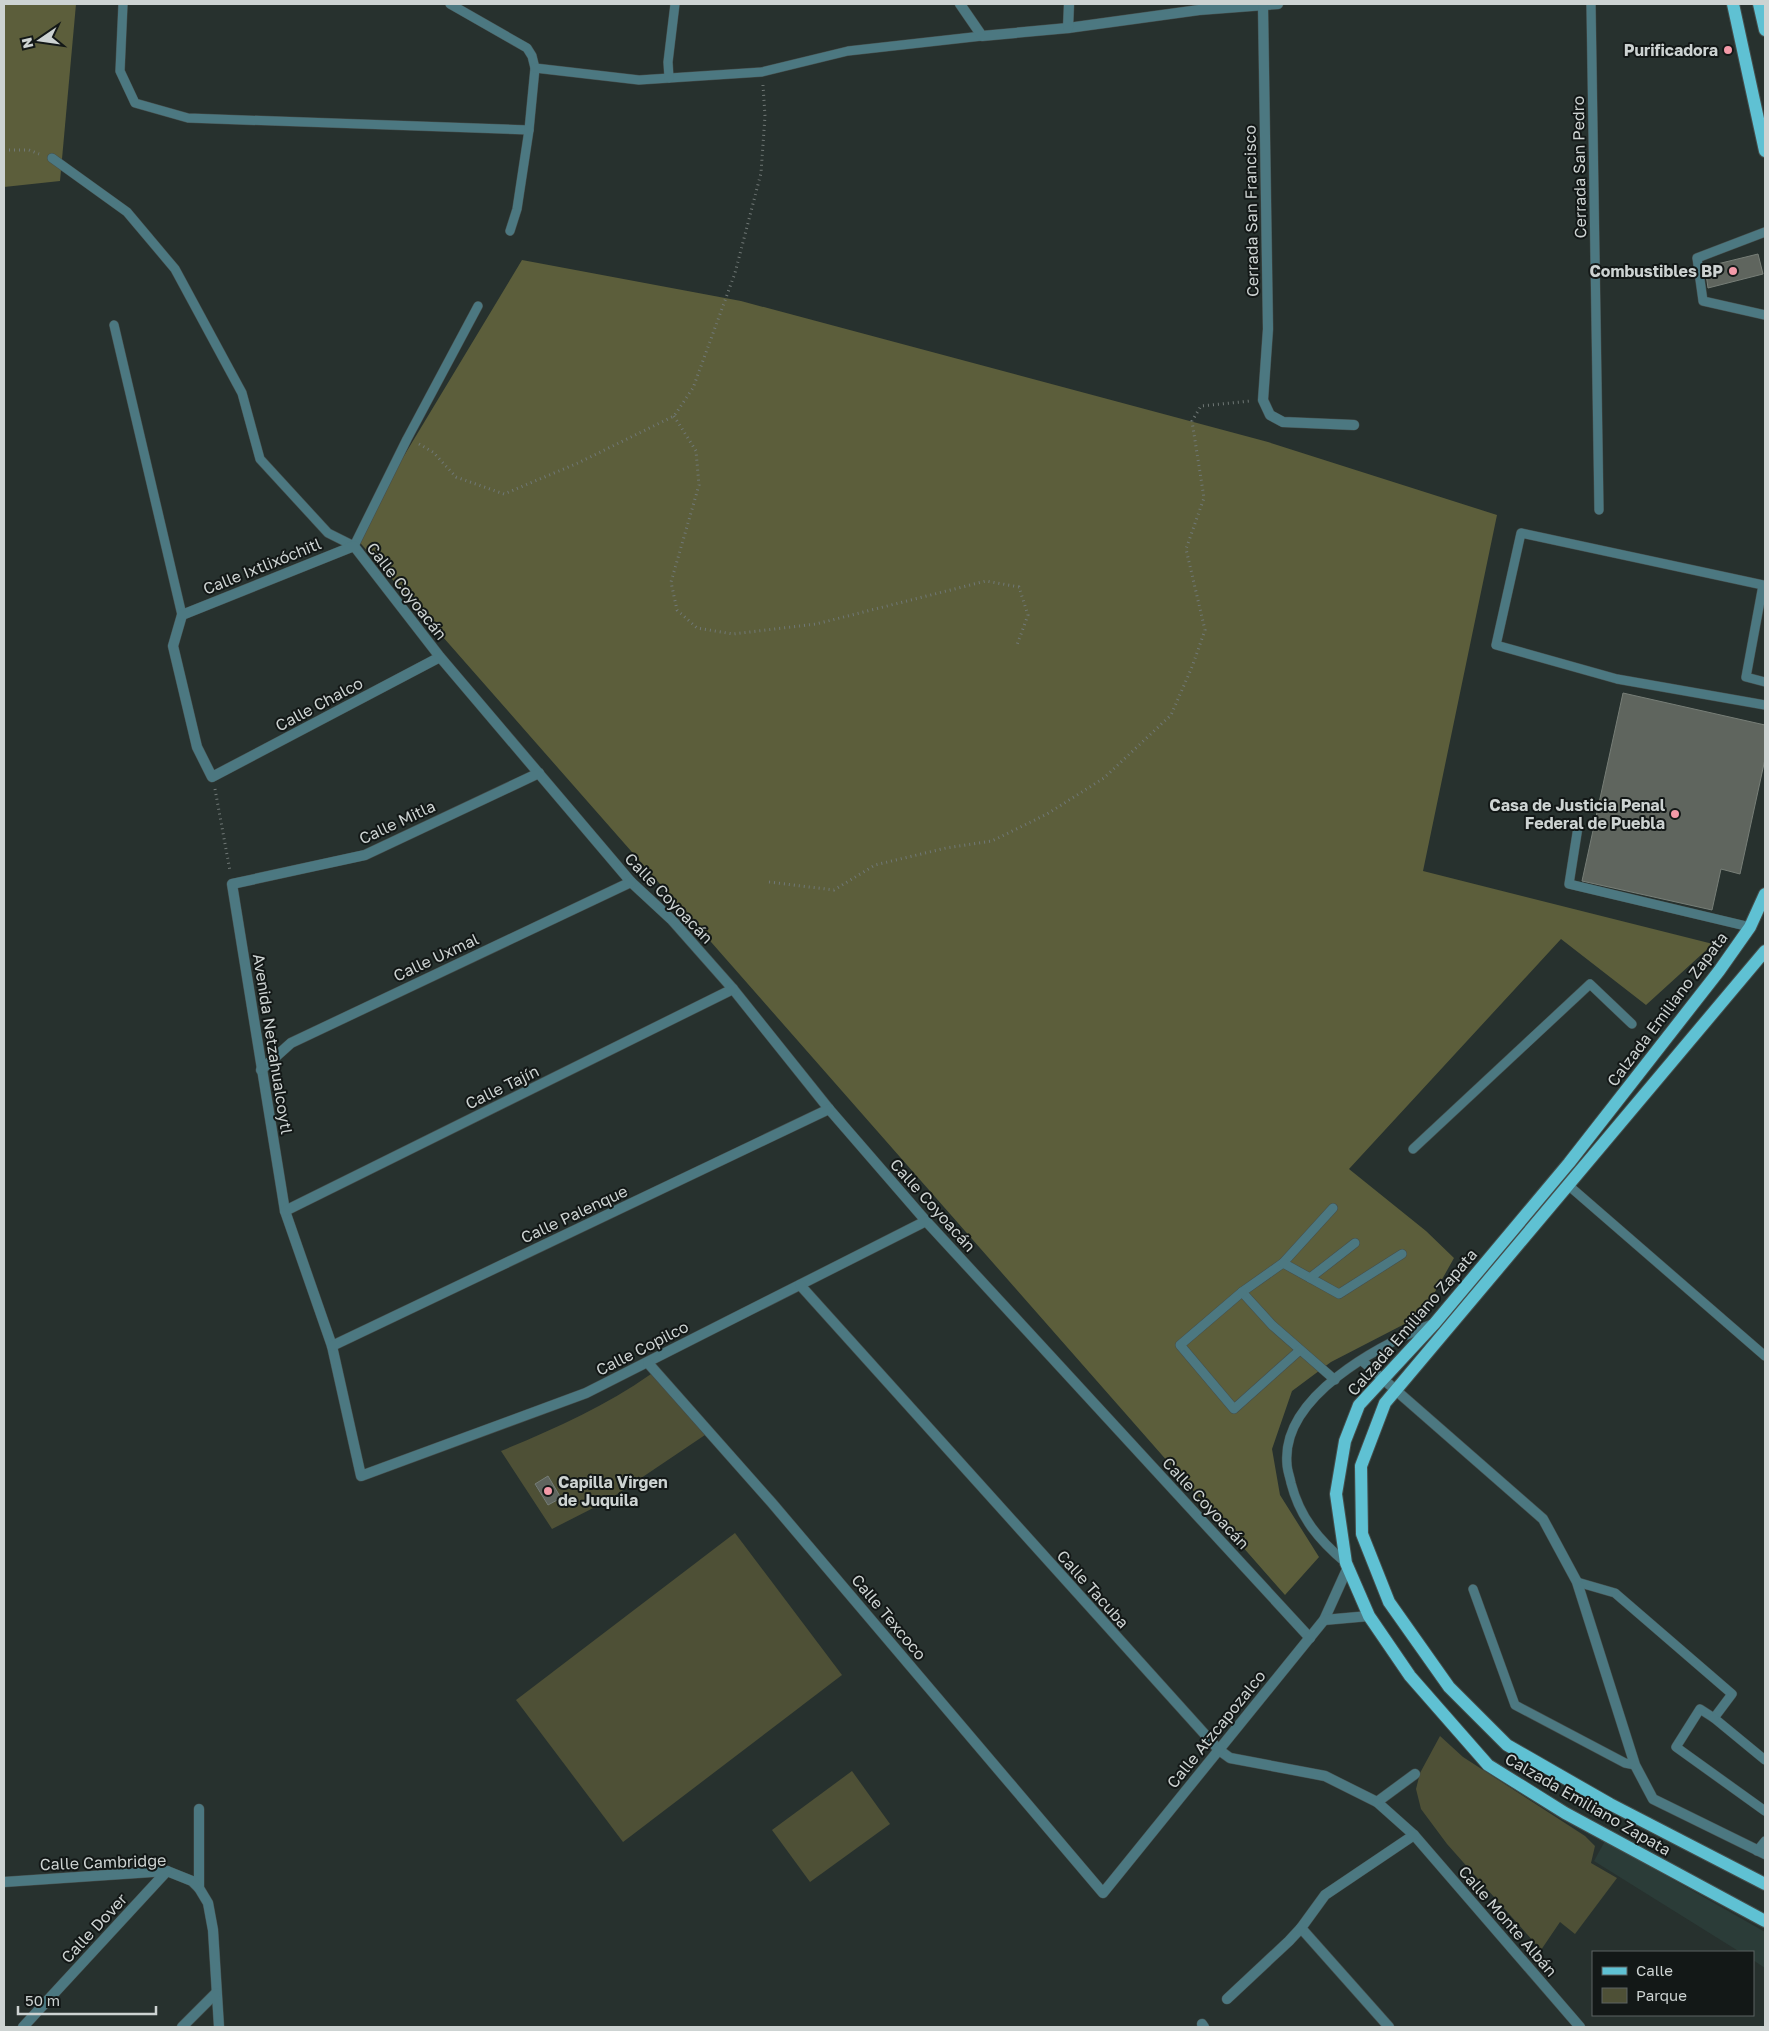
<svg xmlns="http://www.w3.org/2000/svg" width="1769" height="2031" viewBox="0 0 1769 2031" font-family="'Golos Text',sans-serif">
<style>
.built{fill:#2b3c38}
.green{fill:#4e5036;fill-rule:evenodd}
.forest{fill:#5c5e3b}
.building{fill:#5f655e;stroke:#777e77}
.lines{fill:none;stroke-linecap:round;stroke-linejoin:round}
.lane-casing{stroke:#454e4c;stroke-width:10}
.street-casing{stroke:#454e4c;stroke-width:11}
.primary-casing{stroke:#454e4c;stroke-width:14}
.path{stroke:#707876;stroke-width:3;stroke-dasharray:1 4;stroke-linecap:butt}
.lane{stroke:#4c7881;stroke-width:9}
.street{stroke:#4c7881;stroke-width:10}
.primary{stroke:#5fc1d3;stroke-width:12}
.poi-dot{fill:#f39aa8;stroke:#131817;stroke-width:2}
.labels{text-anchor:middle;stroke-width:4;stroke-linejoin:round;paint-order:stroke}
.poi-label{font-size:16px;font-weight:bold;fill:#cdd3d2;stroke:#131817;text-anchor:end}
.street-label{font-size:16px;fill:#cdd3d2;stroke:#131817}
</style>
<rect width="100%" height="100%" fill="#27312e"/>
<path class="built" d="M1605 1841 1765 1932V1968L1753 1960V1952H1740L1594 1861Z"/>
<g class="green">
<path d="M651 1374 705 1435 607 1501 552 1529 501 1451C554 1429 604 1407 651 1374ZM548 1477 561 1498 548 1505 535 1485Z"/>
<path d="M735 1533 842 1675 623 1842 516 1700Z"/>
<path d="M1440 1736 1463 1757 1585 1836 1595 1846 1591 1863 1617 1878 1575 1934 1560 1922 1541 1950 1447 1844 1421 1809 1416 1789 1420 1773Z"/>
<path d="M852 1771 890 1824 810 1882 772 1830Z"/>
</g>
<g class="forest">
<path d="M4 4H76L60 181 4 187Z"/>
<path d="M522 260 741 301 1268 442 1497 515 1423 871 1713 944 1646 1005 1561 939 1349 1169 1426 1231 1454 1258 1422 1315 1331 1362 1292 1391 1272 1449 1280 1495 1319 1557 1285 1595 355 537Z"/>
</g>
<g class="building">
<path d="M1758 254 1763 274 1708 288 1705 267Z"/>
<path d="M1623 693 1765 725V759L1740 874 1721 869 1712 910 1582 881Z"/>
<path d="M548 1476 561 1498 548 1505 535 1484Z"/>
</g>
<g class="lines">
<g class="lane-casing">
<g id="lane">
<path d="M123 4 120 71 135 103 188 118 529 130"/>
<path d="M450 4 527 48 532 56 535 68 529 130 517 209 510 231"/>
<path d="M1591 4 1599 510"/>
<path d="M535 68 639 80 762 72 848 51 982 36"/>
<path d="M669 78 668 62 675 4"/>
<path d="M52 158 127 212 175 269 242 393 260 459 328 533 354 546 407 439 478 306"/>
<path d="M1765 232 1697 258 1703 301 1765 315"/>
<path d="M114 325 182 615"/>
<path d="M1765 682 1746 677 1763 585 1521 533 1496 645 1617 679 1765 705"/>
<path d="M1578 827 1569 884 1750 927"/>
<path d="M1413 1149 1590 984 1632 1024"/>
<path d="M1568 1185 1765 1356"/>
<path d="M1333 1208 1283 1263 1242 1292 1272 1325 1335 1380"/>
<path d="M1283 1263 1339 1294 1402 1254"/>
<path d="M1310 1278 1355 1243"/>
<path d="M1242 1292 1180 1345 1234 1409 1300 1350"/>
<path d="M1362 1361 1383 1379"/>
<path d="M1346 1563C1319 1540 1300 1518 1291 1483 1290 1477 1287 1470 1287 1464 1281 1396 1380 1345 1432 1324"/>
<path d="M1577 1582 1615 1593 1732 1694 1714 1718 1765 1760"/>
<path d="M1473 1589 1515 1705 1625 1763 1635 1765"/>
<path d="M1714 1718 1700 1709 1676 1747 1765 1811"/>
<path d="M1757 1851 1765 1841"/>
</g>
</g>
<g class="street-casing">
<g id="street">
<path d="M960 4 982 36 1068 28 1199 10 1278 4"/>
<path d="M1263 6 1268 329 1263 400 1270 415 1283 422 1354 425"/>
<path d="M1068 28 1069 4"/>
<path d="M440 657 212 777 197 747 173 646 182 615 354 546 440 657 631 882 672 920 733 989 829 1109 926 1221 1310 1638"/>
<path d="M539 773 365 855 232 884 285 1211 332 1346 361 1476 586 1393 926 1221"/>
<path d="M261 1070 291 1043 631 882"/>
<path d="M285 1211 733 989"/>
<path d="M800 1285 1219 1750 1230 1758 1325 1776 1377 1802 1414 1835 1580 2027"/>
<path d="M332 1346 829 1109"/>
<path d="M648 1363 772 1503 1103 1893 1324 1620 1348 1567"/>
<path d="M1383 1379 1543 1519 1577 1582 1635 1765 1653 1799 1765 1854"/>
<path d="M1324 1620 1369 1616"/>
<path d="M1377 1802 1415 1774"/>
<path d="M199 1809V1888L208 1903 213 1930 219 2027"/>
<path d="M4 1882 167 1871 192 1881 199 1888"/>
<path d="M1301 1928 1389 2027"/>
<path d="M1227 1999 1289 1941 1301 1928 1325 1895 1414 1835"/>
<path d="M1202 2024 1204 2027"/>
<path d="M23 2027 167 1871"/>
<path d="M182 2027 216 1993"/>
</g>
</g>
<g class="primary-casing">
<g id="primary">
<path d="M1733 4 1765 151"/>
<path d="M1759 4 1765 30"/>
<path d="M1765 894 1750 927 1719 971 1569 1163 1435 1323 1359 1405 1345 1441 1336 1494 1346 1563 1369 1616 1410 1676 1488 1765 1565 1813 1765 1921"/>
<path d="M1765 951 1385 1403 1361 1466 1362 1534 1389 1602 1449 1687 1507 1745 1610 1804 1765 1884"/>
</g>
</g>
<g class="path">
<path d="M4 150H29L39 154"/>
<path d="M674 416 696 451 699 485 671 582 677 610 697 628 733 634 816 624 986 581 1019 587 1028 615 1017 645"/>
<path d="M419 444 433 452 456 477 504 494 578 463 674 416 693 388 735 273 761 173 765 116 763 85"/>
<path d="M215 789 230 871"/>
<path d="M769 882 834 890 875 865 946 848 992 841 1047 814 1104 778 1171 715 1192 667 1205 630 1186 549 1204 498 1192 421 1201 406 1250 401"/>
</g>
<use href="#lane" class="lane"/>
<use href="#street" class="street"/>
<use href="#primary" class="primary"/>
</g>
<g class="poi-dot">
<circle cx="1728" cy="50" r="5"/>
<circle cx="1733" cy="271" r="5"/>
<circle cx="1675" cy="814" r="5"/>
<circle cx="548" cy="1491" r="5"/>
</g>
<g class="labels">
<g class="poi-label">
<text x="1718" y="56">Purificadora</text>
<text x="1723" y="277">Combustibles BP</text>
<text x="1665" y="811">Casa de Justicia Penal<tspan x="1665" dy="18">Federal de Puebla</tspan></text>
<text x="558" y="1488" text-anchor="start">Capilla Virgen<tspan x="558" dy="18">de Juquila</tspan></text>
</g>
<g class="street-label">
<text transform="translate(1579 167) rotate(-91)" y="6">Cerrada San Pedro</text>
<text transform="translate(1251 211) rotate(-91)" y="6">Cerrada San Francisco</text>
<text transform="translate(262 566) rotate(-22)" y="6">Calle Ixtlixóchitl</text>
<text transform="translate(407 591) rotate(52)" y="6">Calle Coyoacán</text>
<text transform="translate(319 704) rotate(-28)" y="6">Calle Chalco</text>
<text transform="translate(397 822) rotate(-25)" y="6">Calle Mitla</text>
<text transform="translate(669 898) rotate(46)" y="6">Calle Coyoacán</text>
<text transform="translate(436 957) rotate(-25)" y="6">Calle Uxmal</text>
<text transform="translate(1667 1009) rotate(-53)" y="6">Calzada Emiliano Zapata</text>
<text transform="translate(273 1044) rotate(81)" y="6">Avenida Netzahualcoytl</text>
<text transform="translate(502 1087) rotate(-26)" y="6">Calle Tajín</text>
<text transform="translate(933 1205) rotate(48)" y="6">Calle Coyoacán</text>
<text transform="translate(574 1214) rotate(-25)" y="6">Calle Palenque</text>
<text transform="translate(1412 1322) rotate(-49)" y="6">Calzada Emiliano Zapata</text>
<text transform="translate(642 1348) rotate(-27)" y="6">Calle Copilco</text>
<text transform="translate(1206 1503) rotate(47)" y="6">Calle Coyoacán</text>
<text transform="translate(1093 1589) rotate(48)" y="6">Calle Tacuba</text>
<text transform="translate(889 1617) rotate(50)" y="6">Calle Texcoco</text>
<text transform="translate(1216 1729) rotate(-51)" y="6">Calle Atzcapozalco</text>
<text transform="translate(1588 1804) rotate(30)" y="6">Calzada Emiliano Zapata</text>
<text transform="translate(103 1862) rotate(-2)" y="6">Calle Cambridge</text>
<text transform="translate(1508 1921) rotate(49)" y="6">Calle Monte Albán</text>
<text transform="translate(94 1928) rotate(-47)" y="6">Calle Dover</text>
</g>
</g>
<rect width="1769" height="2031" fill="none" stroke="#cdd3d2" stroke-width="10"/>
<rect x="1592" y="1951" width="162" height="65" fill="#131817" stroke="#5d6362"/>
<rect x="1602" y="1967" width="25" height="8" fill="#5fc1d3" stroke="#5d6362"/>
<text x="1636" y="1976" font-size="15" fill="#cdd3d2">Calle</text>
<rect x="1602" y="1988" width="25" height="15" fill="#4e5036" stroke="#5d6362"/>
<text x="1636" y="2001" font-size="15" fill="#cdd3d2">Parque</text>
<g transform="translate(40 40) rotate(257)" stroke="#131817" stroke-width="4" paint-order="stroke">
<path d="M0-4L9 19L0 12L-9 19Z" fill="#cdd3d2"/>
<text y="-8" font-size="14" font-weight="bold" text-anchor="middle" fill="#cdd3d2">N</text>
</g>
<path d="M18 2006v8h138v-8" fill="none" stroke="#cdd3d2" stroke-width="2.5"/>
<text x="25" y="2006" font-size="15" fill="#cdd3d2" stroke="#131817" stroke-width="4" paint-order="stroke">50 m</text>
</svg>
